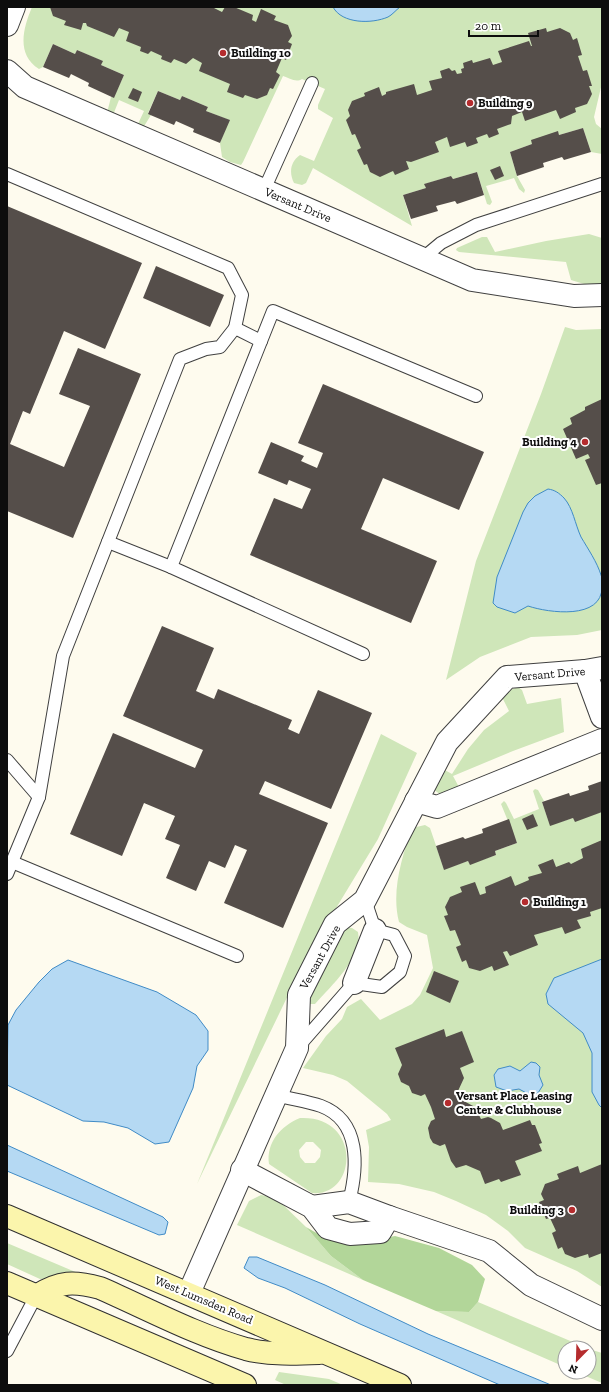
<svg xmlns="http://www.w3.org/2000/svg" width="609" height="1392" viewBox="0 0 609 1392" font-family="'Zilla Slab',serif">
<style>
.green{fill:#cfe6b9;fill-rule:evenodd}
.forest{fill:#b2d699}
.water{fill:#b5d9f3;stroke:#408bc6}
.building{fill:#554e4a}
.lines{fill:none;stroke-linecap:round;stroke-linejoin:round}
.service-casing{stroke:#404040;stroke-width:14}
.minor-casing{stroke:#404040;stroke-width:24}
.secondary-casing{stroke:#2f2f2f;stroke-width:24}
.service{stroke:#fff;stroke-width:12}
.minor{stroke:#fff;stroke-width:22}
.secondary{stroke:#fbf5ac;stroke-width:22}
.poi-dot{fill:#b52c2e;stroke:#fff;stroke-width:1.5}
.labels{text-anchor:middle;stroke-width:4;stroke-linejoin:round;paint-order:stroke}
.poi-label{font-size:12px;font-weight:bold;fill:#0d0d0d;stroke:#fff;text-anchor:start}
.street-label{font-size:12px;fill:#0d0d0d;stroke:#fff}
</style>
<rect width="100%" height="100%" fill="#fefbee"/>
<g class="green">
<path d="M32 7H602V83L594 117 596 124 602 129V154L591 152 583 128 559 135 558 132 532 144 510 152 517 176 525 190 524 193 519 189 514 178 486 186 492 202 490 205 487 204 477 172 453 179 451 176 425 184 426 188 403 195 412 226 313 168 306 183 302 185 294 183C289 173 290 162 300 155L314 161 333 118 318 109V105L325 89 302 79C296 83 289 78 283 76L243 162 241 165 230 162 222 157 220 143 229 120 206 111 208 107 182 96 180 100 158 91 148 113 151 115 143 128 138 124 144 111 119 100 113 115 107 113 111 97H114L124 75 101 65 102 61 77 50 75 54 53 44 43 67 39 69C16 54 23 29 32 7Z"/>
<path d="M589 234 602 238V283L594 287 571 280 566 262 459 252 456 250 457 248 482 237H487L495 252 546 241Z"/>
<path d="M565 327 576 330 602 329V630L577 635 531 637 480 657 446 680 476 561 541 394Z"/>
<path d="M518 687 522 690 527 704 561 698 564 732 513 751 453 776 460 789 444 797 430 787 441 768 452 774 468 749 484 730 509 711 502 697 505 692Z"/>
<path d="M381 734 417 753 378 839 307 956 197 1184Z"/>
<path d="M535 789 538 790 544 801 542 802 550 825 573 818 575 821 601 812 602 808V1287L577 1271 525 1248 508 1231 486 1215 456 1201 434 1192 399 1184 368 1182 369 1147 366 1130 391 1120 387 1114 347 1081 333 1075 303 1068 326 1036 342 1019 347 1007 361 999 380 1020 412 1004 420 995 433 968 427 935 407 927 399 922C391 891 402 857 412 828L425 825 430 828 444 869 468 861 470 864 496 855 495 851 517 843 501 804 504 801 506 803 514 819 539 809 533 791Z"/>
<path d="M344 927 352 928 358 932C363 957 331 986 315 1004H310L307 1002Z"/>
<path d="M300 1118C362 1115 358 1197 312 1193L269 1164C266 1142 281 1126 300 1118ZM306 1142H313L321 1150 320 1157 315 1163H305L300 1157 299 1150Z"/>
<path d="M261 1195 276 1198 306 1227 331 1256 363 1280 237 1225 249 1201Z"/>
<path d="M7 1243 125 1293 46 1279H40L7 1264Z"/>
<path d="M478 1302 587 1348H565V1367L436 1311 469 1312Z"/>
<path d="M589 1349 602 1353V1383L576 1372H589Z"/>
<path d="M279 1372 329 1379 343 1385H286L275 1380Z"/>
</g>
<path class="forest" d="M306 1227 327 1239 360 1243 395 1236 439 1248 472 1265 485 1279 478 1302 469 1312 436 1311 363 1280 331 1256Z"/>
<g class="water">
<path d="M333 7H400C396 10 392 15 388 17 372 24 342 24 333 7Z"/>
<path d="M548 489C555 490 559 493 564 498 573 508 575 524 581 537 588 549 597 562 601 575 603 579 602 583 602 587 602 620 549 613 528 606L515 613 497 607 493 603 497 577 523 512 528 503 535 496Z"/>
<path d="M602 959V1108L599 1105 592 1092V1053L583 1033 548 1004 546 994 554 978Z"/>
<path d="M68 960 157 992 196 1015 208 1031V1050L197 1066 193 1088 169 1142 155 1144 128 1128 104 1122 83 1121 7 1085 8 1025 16 1010 39 982 52 969Z"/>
<path d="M531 1062 536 1063 540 1067 539 1075 543 1085 538 1093 532 1096 519 1089 507 1091 496 1087 494 1075 498 1069 510 1066 520 1071Z"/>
<path d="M7 1145 163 1217 168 1222 165 1234 159 1235 7 1171Z"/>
<path d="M249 1257H257L325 1285 428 1334 551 1385H500L360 1324 285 1288 258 1278 244 1268Z"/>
</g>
<g class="building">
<path d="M50 7H212L222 12 225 7H234L253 15 252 20 256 22 261 9 276 16 274 20 288 25 292 36 288 42 292 44 286 60 282 58 276 72 280 75 273 89 270 88 267 95 257 99 245 95 243 98 227 92 230 84 199 71 202 63 193 58 186 64 174 59 171 63 161 59 162 56 151 51 148 54 140 51 141 47 126 41 129 32 119 28 114 37 87 26 86 23H83L81 30 64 25 66 21 53 16Z"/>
<path d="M546 28 547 32 560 28 570 33 573 40 577 38 582 55 578 56 583 71 587 70 592 86H589L592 94 587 104 575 108 576 112 560 119 556 110 525 121 522 112 512 116 511 124 497 129 499 134 489 138 487 134 476 138 478 143 467 147 465 142 450 147 447 137 435 142 439 152 411 162 406 161 409 169 395 175 393 171 380 177 370 172 367 164 364 165 357 150 361 148 355 134 352 135 346 120 350 116 348 110 352 101 365 96 364 93 379 87 382 96 386 94V92L414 84 417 95 432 90 429 81 442 78 440 71 449 68 452 71 455 70 457 74 462 73 461 69 464 68 463 63 472 60 473 63 490 58 493 65 502 62 498 51 529 41 531 46H532L528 33Z"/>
<path d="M53 44 75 54 77 50 103 61 101 65 124 75 114 98 88 86 89 83 71 74 69 78 43 67Z"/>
<path d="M133 88 142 92 138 102 128 98Z"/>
<path d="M158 91 180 100 182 96 208 107 206 111 230 120 220 143 193 132 194 129 176 121 174 125 148 114Z"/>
<path d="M583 128 591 152 564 160 562 157 543 163 544 167 517 176 510 152 532 144 531 140 558 131 559 135Z"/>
<path d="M500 166 504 176 495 180 490 170Z"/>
<path d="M477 172 484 195 457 204 455 201 436 206 438 211 411 219 403 195 426 188 424 184 451 176 453 179Z"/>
<path d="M7 206 142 263 105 349 64 331 30 414 23 411 10 444 64 467 90 406 59 394 78 348 141 374 73 538 7 511Z"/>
<path d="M156 266 224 295 210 327 143 298Z"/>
<path d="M323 384 484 452 459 510 383 478 361 529 437 561 411 623 250 555 274 498 302 509 311 489 289 480 287 485 258 473 271 442 304 456 301 461 317 468 323 453 298 443Z"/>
<path d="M602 399V483L596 485 585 460 590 458 588 454 576 459 563 429 572 424 570 418 585 410V407Z"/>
<path d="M162 626 214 648 196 691 214 699 218 689 292 720 288 729 299 734 318 690 372 713 331 809 265 781 259 794 328 823 283 928 224 903 247 850 235 845 225 868 209 861 196 891 166 878 180 845 165 839 175 816 144 803 122 856 70 834 113 733 195 768 203 750 123 716Z"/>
<path d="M602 781V812L575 822 573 818 550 826 542 802 569 793 570 796 589 790 588 786Z"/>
<path d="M533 814 538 826 527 830 522 819Z"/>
<path d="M509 819 517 843 495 851 496 855 470 865 468 861 444 870 436 846 463 837 465 839 483 833 482 829Z"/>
<path d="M602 840V908L590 912 591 916 577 920 581 928 565 934 562 927 534 935 538 945 510 956 507 951 503 952 509 965 494 971 492 966 480 971 469 968 466 960 462 962 456 947 461 945 455 930 450 931 444 916 448 915 445 907 450 897 462 892 460 887 475 882 480 895 486 893 485 887 511 876 515 886 529 880 528 877 542 873 538 865 553 859 556 867 569 862 571 864 583 858 581 849Z"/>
<path d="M434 971 459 981 450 1003 426 992Z"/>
<path d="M444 1029 446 1037 462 1031 474 1062 460 1068 464 1078 458 1091 460 1099 475 1107 481 1119 488 1117 491 1118 500 1123 503 1130 530 1120 532 1125H535L542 1143 539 1144 542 1151 515 1161 521 1175 501 1182 499 1179 485 1184 480 1171 466 1165 456 1168 451 1161 445 1144 440 1146 433 1143 430 1138 428 1128 431 1121 435 1119 431 1107 425 1094 421 1096 412 1093 409 1086 401 1082 398 1074 402 1065 395 1048Z"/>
<path d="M602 1164V1253L589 1258 588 1254 575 1258 565 1254 562 1247 558 1249 552 1233 556 1231 550 1218 546 1219 539 1202 544 1200 541 1194 545 1184 559 1179 557 1174 578 1166 580 1173Z"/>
</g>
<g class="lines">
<g class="service-casing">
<g id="service">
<path d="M7 174 228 268 242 295 235 328 220 347 206 349 180 359 63 656 39 797 7 874"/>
<path d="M264 190 312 83"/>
<path d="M423 258 441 243 476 225 602 184"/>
<path d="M235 328 261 341"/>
<path d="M108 542 171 567"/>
<path d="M363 654 171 567 273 311 476 396"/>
<path d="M7 760 39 797"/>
<path d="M12 862 237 956"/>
<path d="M298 1047 354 983 382 987 400 972 405 956 394 935 375 930 365 900"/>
<path d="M276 1095C290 1099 307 1101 321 1106 361 1121 358 1167 349 1202"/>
<path d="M7 1351 36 1296"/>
</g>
</g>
<g class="minor-casing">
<g id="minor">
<path d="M7 25 14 7"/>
<path d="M7 71 25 87 472 280 574 296 602 295"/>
<path d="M585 671 602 717"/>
<path d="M416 801 437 807 602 740"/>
<path d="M354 983 375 930"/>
<path d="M242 1170 312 1207 328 1228 350 1234 380 1232 389 1217 489 1251 531 1285 602 1319"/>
<path d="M312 1207 349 1202 389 1217"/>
<path d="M189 1293 297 1048 299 995 335 924 365 900 447 742 507 677 585 671 602 668"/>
</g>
</g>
<g class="secondary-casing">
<g id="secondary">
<path d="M7 1216 400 1385"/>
<path d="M7 1283 245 1385"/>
<path d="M36 1296C60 1281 74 1281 100 1288 148 1309 196 1335 246 1349 270 1355 295 1354 319 1353"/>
</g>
</g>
<use href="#service" class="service"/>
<use href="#minor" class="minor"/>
<use href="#secondary" class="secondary"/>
</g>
<g class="poi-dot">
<circle cx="223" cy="53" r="4"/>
<circle cx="470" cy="103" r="4"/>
<circle cx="585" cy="442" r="4"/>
<circle cx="525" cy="902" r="4"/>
<circle cx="448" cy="1103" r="4"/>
<circle cx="572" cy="1210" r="4"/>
</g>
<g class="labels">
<g class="poi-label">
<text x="231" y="57">Building 10</text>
<text x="478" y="107">Building 9</text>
<text x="577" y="446" text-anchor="end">Building 4</text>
<text x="533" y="906">Building 1</text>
<text x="456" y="1100">Versant Place Leasing<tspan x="456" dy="14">Center &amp; Clubhouse</tspan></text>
<text x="564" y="1214" text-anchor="end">Building 3</text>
</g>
<g class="street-label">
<text transform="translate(298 205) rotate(23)" y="4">Versant Drive</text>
<text transform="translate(550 674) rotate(-5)" y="4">Versant Drive</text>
<text transform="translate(320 957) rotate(-61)" y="4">Versant Drive</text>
<text transform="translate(204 1300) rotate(23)" y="4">West Lumsden Road</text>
</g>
</g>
<rect width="609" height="1392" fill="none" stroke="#0d0d0d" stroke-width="16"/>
<g transform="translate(577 1360) rotate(203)"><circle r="19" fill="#ffffff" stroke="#9e9e9e"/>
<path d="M0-3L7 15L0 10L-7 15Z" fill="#b52c2e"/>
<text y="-6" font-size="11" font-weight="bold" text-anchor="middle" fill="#0d0d0d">N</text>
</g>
<path d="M469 30v6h69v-6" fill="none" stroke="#0d0d0d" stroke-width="2"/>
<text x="475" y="30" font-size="12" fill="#0d0d0d" stroke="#ffffff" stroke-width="3" paint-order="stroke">20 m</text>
</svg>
